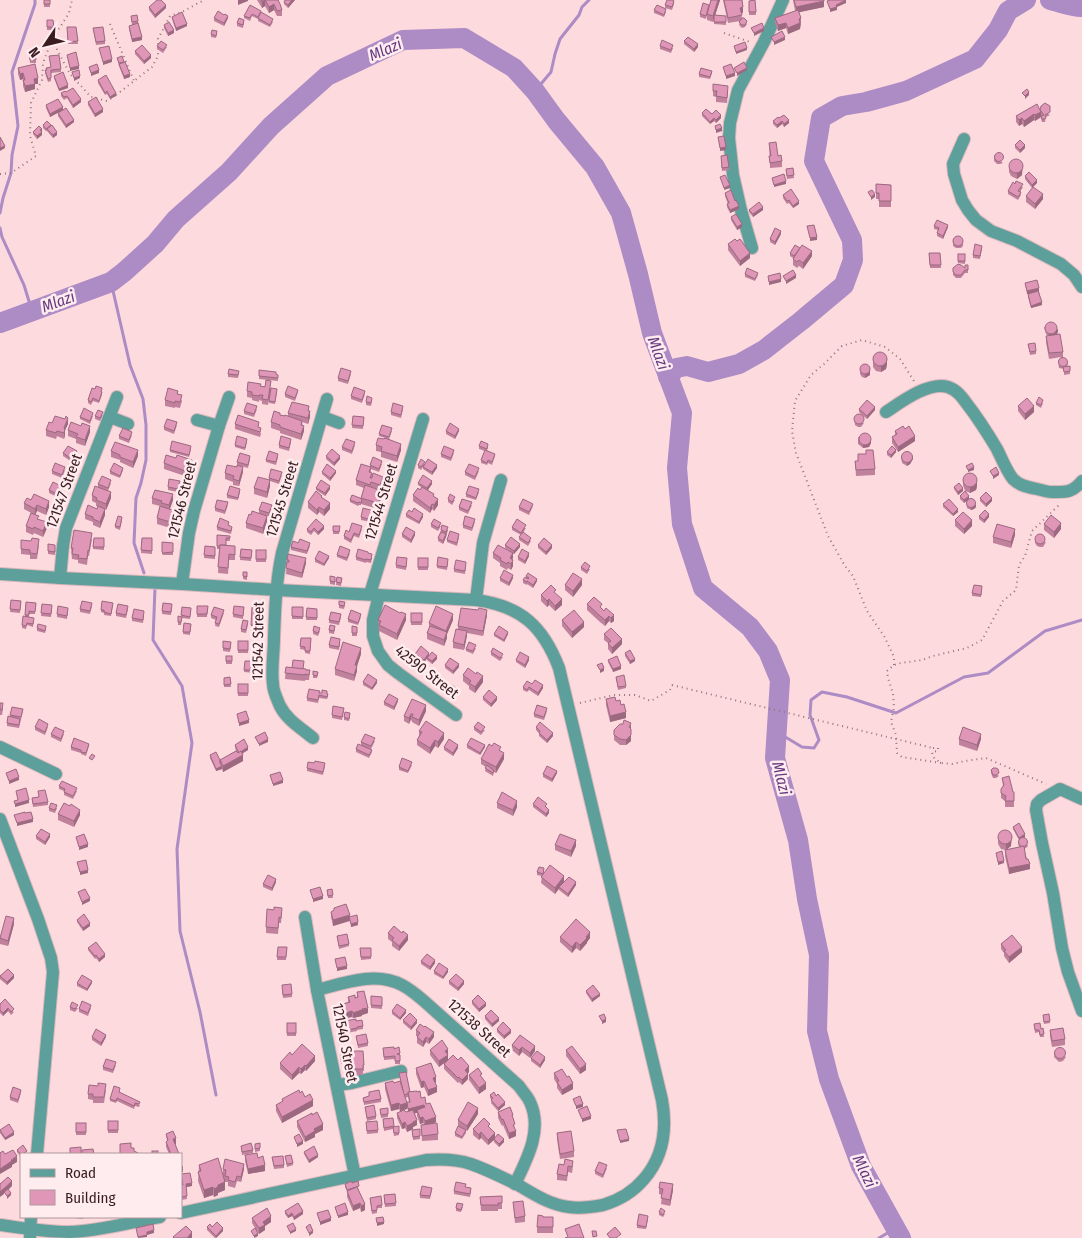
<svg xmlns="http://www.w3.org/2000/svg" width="1082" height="1238" viewBox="0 0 1082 1238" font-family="'Fira Sans Condensed',sans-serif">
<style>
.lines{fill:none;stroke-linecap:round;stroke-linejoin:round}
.stream{stroke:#ad8bc5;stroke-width:3}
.river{stroke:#ad8bc5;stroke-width:20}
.minor-casing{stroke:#dab8bc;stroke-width:14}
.path{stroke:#95757a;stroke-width:2;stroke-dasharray:1 4;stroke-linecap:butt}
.minor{stroke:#5d9f9b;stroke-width:12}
.path-bridge{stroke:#95757a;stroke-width:2;stroke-dasharray:1 4;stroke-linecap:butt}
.wall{fill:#c0819d}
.shaded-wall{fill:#9c6980}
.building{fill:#df96b7;stroke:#9c6980}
.labels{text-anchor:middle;stroke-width:5;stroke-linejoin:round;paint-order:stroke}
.street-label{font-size:15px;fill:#391b20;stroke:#feecee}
.water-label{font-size:16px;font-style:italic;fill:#663a81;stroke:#feecee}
</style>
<rect width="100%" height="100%" fill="#fddade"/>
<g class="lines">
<g class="stream">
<path d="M535 91 551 72 555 54 560 39 579 15 582 7 589 0"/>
<path d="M0 213 3 198 11 173 12 155 18 126 12 72 35 4V0"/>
<path d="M0 228 2 237 24 285 32 311"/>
<path d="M111 282 130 365 143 399 146 425V460L141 483 136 498 134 543 144 573"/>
<path d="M155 588 153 640 182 686 192 743 177 849 180 931 200 1012 216 1095"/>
<path d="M777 732 802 747 814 748 819 740 810 715 811 700 822 692 847 697 896 713 964 677 988 673 1045 631 1082 620"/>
<path d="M879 1238 896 1228"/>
</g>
<g class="river">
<path d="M1050 0C1059 2 1074 8 1082 7"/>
<path d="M0 323 111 282 124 272 155 244 176 219 229 172 271 126 327 76 403 40 464 38 514 68 535 91 556 120 595 167 621 213 638 274 652 333 682 413 677 468 682 524 703 588 750 627 768 651 780 680 775 758 798 840 807 899 819 955 817 1031 829 1079 861 1166 901 1238"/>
<path d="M668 377 676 368 687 366 708 372 739 364 764 350 801 321 844 285 853 260 852 240 814 161 821 118 842 106 866 102 906 91 975 59 998 30 1008 11 1026 0"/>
</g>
<g class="minor-casing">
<g id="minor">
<path d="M964 139 953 164 954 174 962 200 968 210 976 220 991 231 1017 241 1061 264 1074 275 1082 287"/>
<path d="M752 248 741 210 733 175 729 138 730 123 738 90 764 42 783 0"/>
<path d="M886 412C901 402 929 381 948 387 957 390 962 397 967 404 978 418 988 434 997 449 1001 457 1007 472 1013 479 1020 486 1028 487 1037 489 1042 490 1047 492 1052 492 1066 492 1072 493 1082 481"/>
<path d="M110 417 128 424"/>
<path d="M323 417 339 423"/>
<path d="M197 420 219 426"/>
<path d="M0 574 60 578 182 584 276 590 476 600C521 606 543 626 559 668L662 1100C667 1128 664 1156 644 1179 633 1192 620 1200 603 1205 592 1207 580 1209 569 1207 551 1205 535 1195 520 1186 504 1178 488 1170 471 1164 456 1159 441 1159 426 1160L181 1213"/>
<path d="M60 578 63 546 66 528 117 397"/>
<path d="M182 584 189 533 194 511 219 426 229 397"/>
<path d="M370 594 423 419"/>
<path d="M379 595 373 620V636L378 651 388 665 398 673 456 715"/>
<path d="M476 600 483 543 501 480"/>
<path d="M313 738C301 728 287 720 280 706 277 699 273 691 273 684 271 669 274 653 274 638 275 609 276 581 282 553L327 399"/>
<path d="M0 747 56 774"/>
<path d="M1082 799 1060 789 1041 800 1037 804 1036 810 1042 843 1053 893 1062 948 1068 972 1082 1011"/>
<path d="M0 819 38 919 51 958 53 972 37 1154"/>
<path d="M305 917 317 990 355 1176"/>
<path d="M317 990C344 983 375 971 402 985 410 989 417 995 424 1001L519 1086C523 1092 528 1097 530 1102 543 1130 527 1159 515 1184"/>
<path d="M337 1085 352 1083 401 1071"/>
<path d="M0 1225C23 1228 46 1232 69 1232 100 1231 130 1222 160 1217"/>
<path d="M30 1238 31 1217"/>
</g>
</g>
<g class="path">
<path d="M110 24 134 81"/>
<path d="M724 33 750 42"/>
<path d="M52 40 70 74 91 97 107 101 112 98"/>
<path d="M116 95 152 67 158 56V39L170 16 182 12 204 0"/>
<path d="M0 174 11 173 36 156 30 136 31 103 42 80 43 63 52 40 69 13 72 0"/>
<path d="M894 665V657L884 636 867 611 853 576 845 566 828 536 796 453 792 431 795 401 811 375 824 364 842 346 862 340 885 347 900 359 914 381"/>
<path d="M580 703 614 695H635L651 701 670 690 672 685"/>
<path d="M933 748H938V751L932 752 933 757 941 763 952 764 965 761 986 758 1046 784"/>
<path d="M941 763 902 757 897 753 896 735 891 722 894 707 893 694 888 678 887 671 894 665 901 663 922 660 933 656 967 648 982 640 1003 601 1016 590 1019 565 1025 556 1032 531 1060 504"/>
</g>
<use href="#minor" class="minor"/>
<path class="path-bridge" d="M672 685 933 748"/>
</g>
<g class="wall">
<rect x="44" y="0" width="6" height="7"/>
<path d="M257 0H278L282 10V16H277L274 10 269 13 265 6 262 8Z"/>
<path d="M295 0 288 8 284 4V2Z"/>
<path d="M711 0H720L715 15 726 16V25L714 24V17L713 22 707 20V15L706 19 700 17V14L709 8Z"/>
<path d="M723 0H742L743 13H741L742 18 747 24 745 27 742 28 739 25 740 21 728 23Z"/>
<path d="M755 0 756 15H749V1Z"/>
<path d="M793 0H824V7L798 12 801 24 800 29 788 34 786 28 778 31 775 23V18L795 11Z"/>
<path d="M673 1 674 4 672 10 665 8V5Z"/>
<path d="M149 7 166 8 155 18 149 10Z"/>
<path d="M654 10 666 12 664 17 654 13Z"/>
<path d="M261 13 273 22 270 27 258 21V19L252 16 250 21 244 18V16Z"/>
<path d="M131 16 138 21 142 40 132 42 129 29V26L132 25Z"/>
<path d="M172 17 187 26 176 31 172 19Z"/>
<path d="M214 18H228L224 26 214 21Z"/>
<path d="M47 20H53L54 30H47Z"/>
<path d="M237 23H244L243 28 237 26Z"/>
<path d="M164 25 174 33 168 36 164 28Z"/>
<path d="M67 27H76L78 44H68Z"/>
<path d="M93 28 105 41V44L96 45Z"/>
<path d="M211 34H217L216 38 211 37Z"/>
<path d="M684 41 698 47 694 52 684 44Z"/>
<path d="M157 46 167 47 163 53 157 49Z"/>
<path d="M660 46 673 48 671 53 660 49Z"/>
<path d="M35 51 36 63H30L29 52Z"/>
<path d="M135 51 151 58 144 64 135 54Z"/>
<path d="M117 58 124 63 130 77 124 79 119 66Z"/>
<path d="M18 68 38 84H35V89L25 92 23 86V79L20 80 18 74Z"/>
<path d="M61 69V72L51 73V81L48 82 45 73V70Z"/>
<path d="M712 73 710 79 699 77V74Z"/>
<path d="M54 76 68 88 59 91 54 78Z"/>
<path d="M98 80 116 96 110 99 107 94 105 95 98 83Z"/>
<path d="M713 91H728L727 103 716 102V97L713 96Z"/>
<path d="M66 92 81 102 73 108 67 98 64 100 61 96V93Z"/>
<path d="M88 102 103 112 95 117 88 105Z"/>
<path d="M46 105 63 110 74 122 66 128 58 116V113L61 111 50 117 46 108Z"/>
<path d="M1040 110 1050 115 1046 117 1045 122H1042L1041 119V116H1042L1041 115V117L1035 121 1034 120 1024 127 1022 124 1019 126 1016 122V116Z"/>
<path d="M702 113 721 118 716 123 714 121 710 124 702 116Z"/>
<path d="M779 118 789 123 784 127 782 124 777 128 773 124V121Z"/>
<path d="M43 125 51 126 57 135 53 138 47 131H46L43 128Z"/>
<path d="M42 129V135L37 139 33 134V132Z"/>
<path d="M769 143 782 161V167L770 168Z"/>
<path d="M1015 145 1025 148 1020 153 1015 148Z"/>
<path d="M727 155 729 170 722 171 721 156Z"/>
<path d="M994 155 1003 163 1000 164H997L994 161Z"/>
<path d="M1009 167 1022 175 1017 179 1011 176 1009 172Z"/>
<path d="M793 168 794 178 787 179 786 169Z"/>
<path d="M1025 176 1037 183 1032 188 1025 179Z"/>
<path d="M876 184 891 185V207H879V199H876Z"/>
<path d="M1015 184 1023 187 1020 192 1021 195 1018 200 1008 194V191Z"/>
<path d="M725 193 739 209 730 213 727 207V204H728L725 196Z"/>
<path d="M783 195 799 204 793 208 789 203 787 204 783 198Z"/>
<path d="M1026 196 1043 199 1035 209 1026 202Z"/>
<path d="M749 210H763L753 217 749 212Z"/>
<path d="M731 217 742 227 737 230 731 220Z"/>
<path d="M934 226 948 227 943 239 937 236V233L938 230 934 229Z"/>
<path d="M781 234 775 245 770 242V239Z"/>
<path d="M953 239 963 242V246L961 248H956L953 246Z"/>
<path d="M728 244 750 258 740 266 728 250Z"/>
<path d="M982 249 980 259 973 258V255Z"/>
<path d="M790 253 812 256 803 269 799 266 797 268 793 265V258L790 256Z"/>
<path d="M929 253H940L941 268H930Z"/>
<path d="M958 254H965V264L958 263Z"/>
<path d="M968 265V273H965L961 278H956L953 275V268H965Z"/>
<path d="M745 274 758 275 755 281 745 277Z"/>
<path d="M1025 283 1039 291 1042 305 1031 308 1028 297V294H1027Z"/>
<path d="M1044 327 1058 332 1056 335 1063 352V357L1068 364 1067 367 1070 366V374L1064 375V369L1059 368 1058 361 1061 357 1049 359 1046 342V336H1048L1046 334Z"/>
<path d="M1028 344 1036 351V354L1030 355Z"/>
<path d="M873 356 887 364 886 369 881 372 876 371 873 367Z"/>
<path d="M259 370 278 375V381L259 379Z"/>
<path d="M860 371 870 372V375L865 378 862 377 860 374Z"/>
<path d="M239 373 238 378 228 377V374Z"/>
<path d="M351 374 348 384 338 381V378Z"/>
<path d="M261 386 271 388 277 392 275 404 269 403 270 395 268 405 262 404V401L259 400V402L252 400V398L247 397V391Z"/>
<path d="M95 389 102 391V395L99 403 93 401 91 405 88 403V400Z"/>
<path d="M298 392 295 401 285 397V394Z"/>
<path d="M178 394 182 401 180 408 175 407V408L165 406V400Z"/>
<path d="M365 394 362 403 351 399V396Z"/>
<path d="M372 401 371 406 366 405V402Z"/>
<path d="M1036 403H1043L1041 408 1036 405Z"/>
<path d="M1018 406 1034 412 1025 420 1018 411Z"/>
<path d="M257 409 254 417 244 414V411Z"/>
<path d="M403 409 401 418 391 415V412Z"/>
<path d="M859 409 875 410 867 419 859 412Z"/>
<path d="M309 411 310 417 308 424 302 422 304 431 301 440 280 433V431L271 428V422L280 415 288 416V413Z"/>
<path d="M103 415 100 421 95 419V416Z"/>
<path d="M93 416 90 424 80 419V417Z"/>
<path d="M353 416 364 417 363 429 352 428Z"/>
<path d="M854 419 864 423 861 427H858L855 425Z"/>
<path d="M52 423 68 424 65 430V435L64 439 57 436 56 439 46 436V430Z"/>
<path d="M235 424 259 428 261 434 260 437 235 429Z"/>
<path d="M177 425 174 434 164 430V427Z"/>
<path d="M905 429 915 441 898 452 892 443V437L895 435V431Z"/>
<path d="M68 430 90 432 85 446 76 443V439L68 436Z"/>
<path d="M392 431 389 439 401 450 397 462 381 457V452L376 451V445L384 439 385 438 379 436V434Z"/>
<path d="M446 431H459L455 439 446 434Z"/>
<path d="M132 435 129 443 119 439V436Z"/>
<path d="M858 437 871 443 869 447 863 448 858 444Z"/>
<path d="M247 442 245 450 235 447V445Z"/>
<path d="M291 442 289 451 279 448V445Z"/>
<path d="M355 445 352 454 342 450V447Z"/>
<path d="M479 446H488L487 450 495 456 492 465 488 463 487 465 481 463V460L485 451 479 449Z"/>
<path d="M191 449 189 457 170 452V450Z"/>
<path d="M111 451 138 456 133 468 120 462V460L111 457Z"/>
<path d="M887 452H896L891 458 887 455Z"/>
<path d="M63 453 77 454 72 462 63 456Z"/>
<path d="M454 453 451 461 441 457V454Z"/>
<path d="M858 454 875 469V475L856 476 855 461H858Z"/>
<path d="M326 456 340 459 334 466 326 459Z"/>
<path d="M901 456 913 459 910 464 907 466 902 463Z"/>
<path d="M278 457 276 465 266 462V460Z"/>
<path d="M176 458 192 465 188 477 164 469V463Z"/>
<path d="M250 459 248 468 237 465V462Z"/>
<path d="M382 464 379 472 371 469V473L372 477 383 482 381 490 382 496 378 509 361 504V505H359L358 506 350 502V500L361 499 364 488 356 485V480L370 467V465Z"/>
<path d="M425 464 437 468 432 475 423 469V467L421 470 418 468V465Z"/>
<path d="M65 470 62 478 52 474V471Z"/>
<path d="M123 470 120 478 110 474V471Z"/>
<path d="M479 471 475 480 465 475V472Z"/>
<path d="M243 472 239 486 233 485V482L225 479V473Z"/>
<path d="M322 472 336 473 330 481 322 474Z"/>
<path d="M282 475 279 484 270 481V486L267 498 254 494V488L269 480V478Z"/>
<path d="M963 480 977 486 976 490 970 493 965 491 963 485Z"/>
<path d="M111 483 108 491 111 498 106 510 105 509V515L100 528 93 525V522L85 519V514L97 509 99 507 96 506V503L92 501V495L98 487V484Z"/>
<path d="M180 483 178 492 168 490V487Z"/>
<path d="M418 483 432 484 428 490 434 497 438 505 434 511 432 509 430 513 413 501V495L420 490 421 487 418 485Z"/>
<path d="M954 487 963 491 958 495 954 489Z"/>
<path d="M316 488 330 489 325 496 316 490Z"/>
<path d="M49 490H63L59 498 49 493Z"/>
<path d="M240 492 238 500 227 498V495Z"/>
<path d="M479 492 476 500 466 497V494Z"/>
<path d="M960 496 969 499 976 507 974 509 971 510 967 508 966 502 968 499 964 503 960 499Z"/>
<path d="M152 498 173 500 170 509 175 513 179 525 177 530 157 524V518L160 506 152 504Z"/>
<path d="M322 498 330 509 324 516 319 512 317 515 308 508V502Z"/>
<path d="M980 498 992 501 986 507 980 501Z"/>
<path d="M448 499 455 500 452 505 448 502Z"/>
<path d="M24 503 49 507 46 515 37 511 35 515 24 509Z"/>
<path d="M943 504 953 505 958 512 953 516 943 507Z"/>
<path d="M228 505 225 514 215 511V508Z"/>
<path d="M472 505 468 514 459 510V507Z"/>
<path d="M533 506 529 515 519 510V507Z"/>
<path d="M272 508 269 516H267V521L263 534 246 528V523L251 515 259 513V510Z"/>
<path d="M412 512 423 517 419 524 406 517V514Z"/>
<path d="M374 514 371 522 361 520V517Z"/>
<path d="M979 516 989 517 984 523 979 519Z"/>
<path d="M39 519 47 528 43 537 34 533 33 535 26 532V526Z"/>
<path d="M122 520 120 530 115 528V526Z"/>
<path d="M955 520 972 526 964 534 955 526Z"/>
<path d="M475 522 472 531 463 528V525Z"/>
<path d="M59 524 57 529 53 528V525Z"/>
<path d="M431 524 441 526 438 531 431 527Z"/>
<path d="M1044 524 1061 529 1054 538 1044 530Z"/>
<path d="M229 525 232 529 231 534 217 530V527Z"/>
<path d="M333 526 340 529 339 534H333Z"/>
<path d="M512 527 526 528 523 533 531 541 528 546 519 540V537L521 535 512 530Z"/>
<path d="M307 529H324L318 535 314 531 311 535 307 532Z"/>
<path d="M362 529 359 538 354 536 351 543 344 539V536L349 532Z"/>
<path d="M441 530H448L446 537 443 544 438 541V538Z"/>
<path d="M402 534 415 535 411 543 402 537Z"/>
<path d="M217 535 230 536V541H226V545L235 552V560H229L228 574 218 573 219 549H217Z"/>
<path d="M1015 535 1011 548 993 543V537Z"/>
<path d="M459 537 457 546 447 542V540Z"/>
<path d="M94 538H104V550L93 549Z"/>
<path d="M142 538H152V554L141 553Z"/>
<path d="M92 539 89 556H88L87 565 78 563V560L72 559 71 548Z"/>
<path d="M1035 540 1046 542 1043 547H1040L1037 546 1035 543Z"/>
<path d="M31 541 39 545 37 559H30V555L21 554V549Z"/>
<path d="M162 542 173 543V555H163L162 554Z"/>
<path d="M298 543 310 546 307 554 291 550V547Z"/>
<path d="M55 545V555L48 554V551Z"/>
<path d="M505 545 520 547 514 554H513L512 560 513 566 511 570 508 568 507 570 500 566V563L493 558V553L510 551 505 548Z"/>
<path d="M538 545 552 548 546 555 538 548Z"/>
<path d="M205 546 215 547V559L204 558Z"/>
<path d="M241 549 252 550 251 561 240 560Z"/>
<rect x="256" y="550" width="10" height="12"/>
<path d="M350 553 347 561 337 557V555Z"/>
<path d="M368 553 372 557 371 563 366 562V563L356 560V557Z"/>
<path d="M529 556 525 564 518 560V557Z"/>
<path d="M329 558 324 566 315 562V559Z"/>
<rect x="418" y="558" width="10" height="12"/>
<path d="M287 560 306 563 302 578 286 574Z"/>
<path d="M407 561 406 570 396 568V565Z"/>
<path d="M448 561 447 570 437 568V566Z"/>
<path d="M466 565 465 574 454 572V569Z"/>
<path d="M581 567 590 569 587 574 581 570Z"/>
<path d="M243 572H247V580L243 579Z"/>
<path d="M330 576 335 577V585L330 584Z"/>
<path d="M526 576 537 581 533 588 527 584V585L523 583V580L526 578Z"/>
<path d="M337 577 342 578 341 586 336 585Z"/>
<path d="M500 578H513L509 586 500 581Z"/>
<path d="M565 585H582L573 597 565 590Z"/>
<path d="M982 589 981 597 972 596V593Z"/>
<path d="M556 594 562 605 555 611 549 605 547 607 541 601V595Z"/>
<path d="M11 600 21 601 20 613 10 612Z"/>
<path d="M26 602 36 603 35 614H29V617L34 621 33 627 27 625 26 629 22 628V625L25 616Z"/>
<path d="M42 604 52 608 51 617 41 616Z"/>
<path d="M587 604 602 608 604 611 606 608 614 621 611 623 609 621 605 626 600 622 587 610Z"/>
<path d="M113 605 111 616 104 615V613L101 612V610Z"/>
<path d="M339 605H345L344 609 339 608Z"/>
<path d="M92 606 90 614 80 612V609Z"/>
<path d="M197 606H208L207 617H197Z"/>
<path d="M172 607 171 615 162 614V611Z"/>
<path d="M182 607 191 608 190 619 182 618 181 625H178V622L181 617Z"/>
<path d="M244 607 243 619 233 617V614Z"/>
<rect x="292" y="607" width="11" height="12"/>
<path d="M307 608 317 609V620H306Z"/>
<path d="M128 609 126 618 116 616V613Z"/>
<path d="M68 611 67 619 57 617V614Z"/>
<path d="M224 613 219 627 215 626 216 620 211 618V615Z"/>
<path d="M400 613 406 620 397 640 379 631 378 620Z"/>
<rect x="411" y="613" width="11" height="12"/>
<path d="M144 614 143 623 132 621V618Z"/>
<path d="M263 614 262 632 251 631V625Z"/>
<path d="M487 615 483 636 467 633 464 650 453 648V642L458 629V626Z"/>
<path d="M341 617 339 625 329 623V620Z"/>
<path d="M361 617 358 625 348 622V619Z"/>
<path d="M453 620 447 634V638L444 646 427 639V633L429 629V623Z"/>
<path d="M562 620 584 627 572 638 562 626Z"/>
<path d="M184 623 191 624 190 635 183 634Z"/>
<path d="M248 624 246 633 241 632V629Z"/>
<path d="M352 626 357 627V636H352Z"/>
<path d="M37 628 46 629 45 633 37 631Z"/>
<path d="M335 628 334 634 329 633V630Z"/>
<path d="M313 631H320L318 636 313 634Z"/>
<path d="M494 634H508L504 642 494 636Z"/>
<path d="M604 634 622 644 612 654 608 649V643L604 640Z"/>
<path d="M301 638H311L310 654 305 653V650L300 649Z"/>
<path d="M223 641 231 645 230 652 223 651Z"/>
<rect x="238" y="641" width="10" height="12"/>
<path d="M340 642 339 650 329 648V645Z"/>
<path d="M476 648 473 654 466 651V649Z"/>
<path d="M491 652 503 657 500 661 491 655Z"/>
<path d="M625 653 635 661 630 664 625 656Z"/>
<path d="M361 654 357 666V671L354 681 335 675V669Z"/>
<path d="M415 654 429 655 437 659 432 664 427 660V658L424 663 415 657Z"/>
<rect x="226" y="656" width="6" height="8"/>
<path d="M516 660H529L525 668 516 662Z"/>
<path d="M608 660 621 669 613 672 608 662Z"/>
<path d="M245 661H255V673L244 672Z"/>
<path d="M445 665 459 667 453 674 445 668Z"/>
<path d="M286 667 303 669 310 670 309 680H305V681L285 679Z"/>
<path d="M318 674 317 678H313V675Z"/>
<path d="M476 674 483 682 475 693 469 689V686L463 681V675Z"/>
<path d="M230 677 231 687H224V678Z"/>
<path d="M616 677 626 686V688L618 690Z"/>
<path d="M363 682 377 683 372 690 363 685Z"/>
<rect x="238" y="684" width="10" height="12"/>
<path d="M532 684 543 688 538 696 529 690 527 692 523 690V687Z"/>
<path d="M450 690H456L454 695 450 693Z"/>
<path d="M319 693 327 694 328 697 327 699 319 698 318 703 307 701V698Z"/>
<path d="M0 695V703L3 709 2 715H0Z"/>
<path d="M483 697 497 700 491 707 483 700Z"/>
<path d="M606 699 616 701 621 705 626 718 610 722 606 705Z"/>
<path d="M398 701 394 710 384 705V702Z"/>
<path d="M426 705V711L419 726 412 722 411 719 409 724 404 721V716Z"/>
<path d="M23 711 19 728 7 726V723L10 717V715Z"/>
<path d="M344 711 342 720 332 718V715Z"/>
<path d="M547 711 544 720 534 717V714Z"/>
<path d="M350 716 349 721 344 720V717Z"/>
<path d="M35 727H48L45 735 35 730Z"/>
<path d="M474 727 485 730 481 735 474 730Z"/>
<path d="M536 727 553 736 547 743 539 736V733L536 730Z"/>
<path d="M614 730 631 741 626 745H620L614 740Z"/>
<path d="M419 731 444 739 438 748 435 746 430 754 417 745V740L419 736Z"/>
<path d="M51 734H64L61 742 51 737Z"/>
<path d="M959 739H981L977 751 959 745Z"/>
<path d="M375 741 371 749 372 752 369 758 356 752V749L361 745V742Z"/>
<path d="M235 745 248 750 242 754 243 761 223 772 222 769 216 771 210 758V755L220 760 236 751 235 747Z"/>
<path d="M467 745 485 747 480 755 467 748Z"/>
<path d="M89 746 86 756 81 754V753L71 750V747Z"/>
<path d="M444 747 458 748 453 756 444 750Z"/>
<path d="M501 752 504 759 496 773 494 772 493 776 485 771 486 767 481 764V759Z"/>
<path d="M412 765 408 773 399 770V767Z"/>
<path d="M325 766 323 775 307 771V768Z"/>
<path d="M991 770 999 776 996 778H993L991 773Z"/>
<path d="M557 773 552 782 543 777V774Z"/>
<path d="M1002 778 1013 792H1014V807H1005V801L1001 798V789L1003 786Z"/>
<path d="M59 786 77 791 73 799 64 795V791L59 789Z"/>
<path d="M38 791 48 802V805L33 807 32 798 39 797Z"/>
<path d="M497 803 517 807 513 816 497 808Z"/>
<path d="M533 804 547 807 546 808 549 813 546 817 533 807Z"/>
<path d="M49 808H57L55 813 49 811Z"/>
<path d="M58 814 80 815 74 827 58 820Z"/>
<path d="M1013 827 1025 837 1024 838 1028 846 1026 848 1024 849 1030 869 1009 874 1005 856 1006 850 1001 849 998 844V838L1011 846 1006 850 1019 847 1018 843 1019 840 1013 829Z"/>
<path d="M36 836 50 837 45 845 36 839Z"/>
<path d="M555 845 576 846 571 857 555 850Z"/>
<path d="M544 871V874L564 882 576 885 568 897 559 890V888L555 894 541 883 542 876 537 875V872Z"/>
<path d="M276 882 272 891 263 887V884Z"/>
<path d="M332 889 333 898H328L327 890Z"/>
<path d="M334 908 350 917 358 925 351 927 350 920 333 926 331 917V912L334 911Z"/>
<path d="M274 910 282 913 281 923H279L278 934 266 933V927Z"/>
<path d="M77 920 90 926 83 931 77 922Z"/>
<path d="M14 924 8 946 0 944V936Z"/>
<path d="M388 933 408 940 399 951 392 946V942L388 939Z"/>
<path d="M337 936 349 944V946L339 949Z"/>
<path d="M560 937 590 938 587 942V943L580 951 576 948 572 953 560 942Z"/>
<path d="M1001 944 1022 952 1009 963 1004 956V953L1001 949Z"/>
<path d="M278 947H287L286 960H277Z"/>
<path d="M88 948 105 957 99 962 96 958 95 959 88 950Z"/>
<path d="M360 948H371V959L361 960Z"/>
<path d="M421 961 435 963 430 970 421 964Z"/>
<path d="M434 971 448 972 443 979 434 974Z"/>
<path d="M0 976 14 978 7 985 0 979Z"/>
<path d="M449 981 464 984 458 991 449 984Z"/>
<path d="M77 983H92L87 991 77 986Z"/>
<path d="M282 988 292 994V997L283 998Z"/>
<path d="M586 991 600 996 592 1002 586 993Z"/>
<path d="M357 992 368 1013 362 1015V1016L353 1018 352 1017 346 1018 343 1009V1004L348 1002V997H357Z"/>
<path d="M371 996 382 997V1009L371 1008Z"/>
<path d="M472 1001 486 1006 479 1012 472 1004Z"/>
<path d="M0 1004 14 1012 11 1015 8 1011 3 1016 0 1013Z"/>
<path d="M70 1007 78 1008 75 1012 70 1010Z"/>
<path d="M91 1008 88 1016 79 1012V1009Z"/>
<path d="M392 1011 406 1013 400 1020 392 1014Z"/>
<path d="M1043 1015 1050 1021V1023L1044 1024Z"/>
<path d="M485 1016 499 1021 492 1027 485 1019Z"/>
<path d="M403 1020 417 1023 411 1030 403 1023Z"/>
<path d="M345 1021H356L363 1026V1029L357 1030V1031L347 1033Z"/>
<rect x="287" y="1023" width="9" height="13"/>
<path d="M1034 1024 1041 1029 1043 1028 1044 1037H1040L1039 1032 1035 1033Z"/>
<path d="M497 1029 511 1033 504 1039 497 1032Z"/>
<path d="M416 1030 434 1037 429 1044 426 1042 423 1047 417 1043V1036H416Z"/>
<path d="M1050 1030 1065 1039V1045L1052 1047 1050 1036Z"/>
<path d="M520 1035 535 1051 530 1058 522 1052 519 1056 512 1050V1045Z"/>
<path d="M356 1036 368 1043V1046L358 1048Z"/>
<path d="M92 1037H106L101 1046 92 1040Z"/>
<path d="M383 1048 394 1049 400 1053V1064H395V1059L384 1060Z"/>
<path d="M347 1049 353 1051H363L364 1071H363V1075H354L352 1066H347Z"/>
<path d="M430 1050 448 1054V1060L439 1067 430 1055Z"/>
<path d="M566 1050 586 1070 580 1074 566 1056Z"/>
<path d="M1055 1051 1066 1057 1063 1061 1059 1062 1054 1057Z"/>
<path d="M292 1055 315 1061 306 1071 305 1070 301 1074 299 1073 292 1080 280 1069V1063Z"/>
<rect x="341" y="1055" width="4" height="9"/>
<path d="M531 1058 545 1060 540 1068 531 1061Z"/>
<path d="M444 1064 469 1072 468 1073V1079L462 1085 459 1082 458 1083 444 1069Z"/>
<path d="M116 1065 113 1073 103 1070V1067Z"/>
<path d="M416 1068 436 1082 435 1083 437 1092 428 1096 424 1087 421 1088 416 1074Z"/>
<path d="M399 1073 410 1092 421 1098 426 1104 436 1122 432 1124 438 1134V1140L422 1141 421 1125 424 1124 423 1123 420 1124 417 1116V1113H414L417 1125 413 1127V1129L407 1132 405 1128 402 1129 397 1118V1113L408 1112 407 1102H409L408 1097 405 1098 407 1109 400 1111 399 1109 391 1111 385 1089V1083H394L402 1088Z"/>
<path d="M554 1073 567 1077 573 1089 562 1095 557 1088V1084L554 1079Z"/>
<path d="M469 1075 482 1078 486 1089 479 1094 469 1080Z"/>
<path d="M98 1086 106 1090 104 1103H93V1100L88 1099V1094Z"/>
<path d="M120 1091V1093L140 1105 139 1107 135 1106 134 1109 117 1101 116 1103 110 1101V1099Z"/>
<path d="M369 1092 381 1099V1102L364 1105 363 1098 369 1096Z"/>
<path d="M21 1093 18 1103 10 1100V1097Z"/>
<path d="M300 1093 313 1106 282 1123 276 1111V1105L282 1102V1099Z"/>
<path d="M490 1095 505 1105 498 1111 491 1103 492 1100 490 1098Z"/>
<path d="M365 1107 376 1116V1119L367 1121Z"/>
<path d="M380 1109 388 1114V1117L381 1118Z"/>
<path d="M498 1112 513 1119 516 1136 509 1139 503 1125 502 1126 498 1118Z"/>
<path d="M478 1114 467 1131 466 1130V1133L462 1139 455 1136V1133L463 1129 458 1126V1120Z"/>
<path d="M393 1118 394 1127 399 1133V1135L394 1136 393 1129 384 1131 383 1119Z"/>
<rect x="108" y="1121" width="10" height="12"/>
<path d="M297 1121 323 1130 315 1134V1137L305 1142 297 1127Z"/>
<rect x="76" y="1123" width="10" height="12"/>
<path d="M366 1125 378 1130V1133L367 1134Z"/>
<path d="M490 1128 495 1138 504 1142 499 1147 494 1142V1140L488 1145 481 1138 479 1140 473 1135V1129Z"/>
<path d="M420 1129V1139L413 1140 412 1130Z"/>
<path d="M0 1130 14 1135 5 1140 0 1133Z"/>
<path d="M557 1133 574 1151V1157L560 1159 557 1139Z"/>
<path d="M166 1134 176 1144H175L179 1154H169L166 1147V1142L167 1141Z"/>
<path d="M260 1143V1151L255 1152V1144Z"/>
<path d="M241 1146 253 1150V1153L242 1155Z"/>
<path d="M17 1150 27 1153 26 1154H21V1157L17 1152Z"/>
<path d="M304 1152 318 1157 309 1163 304 1154Z"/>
<path d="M245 1155 265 1171 248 1174 245 1161Z"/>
<path d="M285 1156 293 1163V1165L287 1167Z"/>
<path d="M272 1157 284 1165V1168L274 1169Z"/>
<path d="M559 1164 573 1166 572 1173 568 1172 567 1181 557 1180V1174Z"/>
<path d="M199 1165 223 1173V1169H244L241 1182 237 1181 235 1188 228 1186V1182H225V1190L218 1193V1195L214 1197 213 1195 204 1198 198 1181Z"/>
<path d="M607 1168 603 1178 595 1174V1171Z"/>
<path d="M181 1174 192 1186 186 1187 187 1199 181 1200V1185H182Z"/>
<path d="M352 1183 359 1189H358L365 1210 361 1212 360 1208 353 1211 347 1197V1191L345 1187V1184Z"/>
<path d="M466 1187 471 1191 470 1197 454 1194V1191Z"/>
<path d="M659 1188 673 1190 670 1206 661 1204 662 1195 659 1194Z"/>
<path d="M432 1190 430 1199 420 1198V1195Z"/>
<path d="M395 1194 396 1206 385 1207 384 1195Z"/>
<path d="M502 1196V1209H498V1211H481L480 1197Z"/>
<path d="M370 1198 382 1205V1208H377V1213L372 1214Z"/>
<path d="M513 1202 525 1216V1222L515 1223Z"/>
<path d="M463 1207 461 1212 456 1211V1208Z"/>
<path d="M285 1211 303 1214 294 1220 292 1216 288 1218 285 1214Z"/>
<path d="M659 1212 665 1214 663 1217 659 1215Z"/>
<path d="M67 1217H83V1219Z"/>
<path d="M543 1217H553V1233H537V1227Z"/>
<path d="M252 1218 271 1222 265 1226V1230L259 1234 252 1223Z"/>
<path d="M648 1219 646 1229 637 1228V1225Z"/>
<path d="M207 1227H212L223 1231 216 1238H215L207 1230Z"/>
</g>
<g class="shaded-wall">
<path d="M238 0H248V1L238 5Z"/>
<path d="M265 0V6L262 8V2Z"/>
<path d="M292 0H295L288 8V5Z"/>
<path d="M718 0H720L713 22V16Z"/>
<path d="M846 0V3L837 7V10L830 12V9L836 5Z"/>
<path d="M824 1V7L796 13V7Z"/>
<path d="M274 4V10L269 13V7Z"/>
<path d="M166 5V8L155 18V15Z"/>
<path d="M743 7V13H740V8Z"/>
<path d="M228 16V18L224 26V23Z"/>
<path d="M801 18 800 29 788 34V28Z"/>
<path d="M786 23V28L778 31V25Z"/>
<path d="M187 24V26L176 31V28Z"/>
<path d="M764 28V31L754 36V33Z"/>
<path d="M174 30V33L168 36V33Z"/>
<path d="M142 37V40L132 42V39Z"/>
<path d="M785 37V40L774 45V42Z"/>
<path d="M698 44V47L694 52V49Z"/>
<path d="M747 48V50L736 54V52Z"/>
<path d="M151 55V58L144 64V61Z"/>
<path d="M112 59V62L103 65V62Z"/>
<path d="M79 66V69L70 71V68Z"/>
<path d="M747 68V70L737 76V73Z"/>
<path d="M99 70V73L91 76V73Z"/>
<path d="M23 73V79L20 80V74Z"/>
<path d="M735 73V76L726 79V76Z"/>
<path d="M130 74V77L124 79V76Z"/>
<path d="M80 76V78L74 81V78Z"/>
<path d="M38 78V84H35V89L25 92V86L34 79Z"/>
<path d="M68 85V88L59 91V89Z"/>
<path d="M1029 92V95L1025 99V96Z"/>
<path d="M116 93V96L110 99V97Z"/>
<path d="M81 99V102L73 108V105Z"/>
<path d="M63 107V110L50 117V114Z"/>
<path d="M103 109V112L95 117V114Z"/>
<path d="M1041 112V117L1035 121V115Z"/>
<path d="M1034 114V120L1024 127V121Z"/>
<path d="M721 115V118L716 123V120Z"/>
<path d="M714 118V121L710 124V122Z"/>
<path d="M1022 118V124L1019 126V120Z"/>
<path d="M74 120V122L66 128V125Z"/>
<path d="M789 120V123L784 127V124Z"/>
<path d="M782 121V124L777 128V125Z"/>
<path d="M722 128V131L716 133V130Z"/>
<path d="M42 129V135L37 139V136Z"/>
<path d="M57 132V135L53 138V135Z"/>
<path d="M1025 145V148L1020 153V150Z"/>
<path d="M5 146V148L0 151V148Z"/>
<path d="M726 147V150L720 151V148Z"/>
<path d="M1023 164 1022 175 1017 179V173Z"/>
<path d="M1037 180V183L1032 188V185Z"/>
<path d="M786 181V184L774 187V185Z"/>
<path d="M730 185V188L724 190V188Z"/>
<path d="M875 194V197L871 200V197Z"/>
<path d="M1043 194V199L1035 209V204Z"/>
<path d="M799 201V204L793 208V206Z"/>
<path d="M739 206V209L730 213V210Z"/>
<path d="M763 207V210L753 217V214Z"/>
<path d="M742 224V227L737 230V227Z"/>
<path d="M948 225V227L943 239V236Z"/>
<path d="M781 231V234L775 245V242Z"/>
<path d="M817 237V240L810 241V238Z"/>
<path d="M812 251V256L803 269V263Z"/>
<path d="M750 253V258L740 266V261Z"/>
<path d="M796 275V278L786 284V281Z"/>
<path d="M781 279V282L769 285V282Z"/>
<path d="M1039 288V291L1027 294V291Z"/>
<path d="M1042 302V305L1031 308V306Z"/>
<path d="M1058 329V332L1056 336 1049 337V334Z"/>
<path d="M887 359V364L886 369 881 372V366Z"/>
<path d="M870 369V375L865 378V375Z"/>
<path d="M1034 406V412L1025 420V414Z"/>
<path d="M875 407V410L867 419V416Z"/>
<path d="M310 411V417L308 424V418Z"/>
<path d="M68 418V424L65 430V435L64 439V428Z"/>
<path d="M90 426V432L85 446V440Z"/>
<path d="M304 426V431L301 440V434Z"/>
<path d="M459 429V431L455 439V436Z"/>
<path d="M915 436V441L898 452V447Z"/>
<path d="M871 440V443L869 447 863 448V445Z"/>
<path d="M401 444V450L397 462V456Z"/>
<path d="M138 450V456L133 468V462Z"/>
<path d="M896 450V452L891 458V455Z"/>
<path d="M77 451V454L72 462V459Z"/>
<path d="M340 456V459L334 466V463Z"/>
<path d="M913 456V459L910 464 907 466V463Z"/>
<path d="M192 460V465L188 477V472Z"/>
<path d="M437 465V468L432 475V472Z"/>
<path d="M243 467V472L239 486V481Z"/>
<path d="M974 467V470L968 472V470Z"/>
<path d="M336 471V473L330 481V478Z"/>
<path d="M999 473V475L993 479V476Z"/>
<path d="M383 477V482L380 491V485Z"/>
<path d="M270 480V486L267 498V492Z"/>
<path d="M977 480V486L976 490 970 493V487Z"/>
<path d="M432 481V484L427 491V488Z"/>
<path d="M330 486V489L325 496V493Z"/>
<path d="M963 488V491L958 495V492Z"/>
<path d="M382 491V496L378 509V503Z"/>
<path d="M111 492V498L106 510V504Z"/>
<path d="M173 494V500L169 511V505Z"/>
<path d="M969 496V499L964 503V500Z"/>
<path d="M992 498V501L986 507V504Z"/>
<path d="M438 499V505L434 511V505Z"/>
<path d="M49 501V507L46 515V509Z"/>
<path d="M330 503V509L324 516V510Z"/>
<path d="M432 504V509L430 513V508Z"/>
<path d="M976 504V507L974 509 971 510V508Z"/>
<path d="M37 505V511L35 515V509Z"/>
<path d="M319 507V512L317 515V510Z"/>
<path d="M105 509V515L100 528V522Z"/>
<path d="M958 509V512L953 516V514Z"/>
<path d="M423 514V517L419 524V522Z"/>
<path d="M989 514V517L984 523V520Z"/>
<path d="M267 516V521L263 534V528Z"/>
<path d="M972 520V526L964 534V529Z"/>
<path d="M47 522V528L43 537V531Z"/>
<path d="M1061 523V529L1054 538V532Z"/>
<path d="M324 526V529L318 535V532Z"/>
<path d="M448 527 446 537 443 544V541L446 534Z"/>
<path d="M1015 529V535L1011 548V542Z"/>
<path d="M415 532V535L411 543V540Z"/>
<path d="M520 544V547L514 554V551Z"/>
<path d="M552 545V548L546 555V552Z"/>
<path d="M513 553V558L510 564V558Z"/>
<path d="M529 553V556L525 564V561Z"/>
<path d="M329 556V558L324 566V564Z"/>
<path d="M306 558V563L302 578V573Z"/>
<path d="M513 560V566L511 570V564Z"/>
<path d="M513 575V578L509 586V583Z"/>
<path d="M537 579V581L533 588V585Z"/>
<path d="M582 579V585L573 597V591Z"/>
<path d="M549 599V605L547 607V601Z"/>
<path d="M562 599V605L555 611V606Z"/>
<path d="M487 610V615L483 636V631Z"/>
<path d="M406 614V620L397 640V634Z"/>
<path d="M453 614V620L447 634V638L444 646V640L446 635V631Z"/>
<path d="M614 615V621L611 623V618Z"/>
<path d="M609 616V621L605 626V620Z"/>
<path d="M584 622V627L572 638V632Z"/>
<path d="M467 631V636L464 650V645Z"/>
<path d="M508 632V634L504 642V640Z"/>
<path d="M622 639V644L612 654V648Z"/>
<path d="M361 648V654L357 666V671L354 681 355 665Z"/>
<path d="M429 653V655L424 663V660Z"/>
<path d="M437 656V659L432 664V661Z"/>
<path d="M529 657V660L525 668V665Z"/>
<path d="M635 659V661L630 664V661Z"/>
<path d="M459 664V667L453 674V671Z"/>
<path d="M621 666V669L613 672V669Z"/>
<path d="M604 668V671L600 673V670Z"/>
<path d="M483 676V682L475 693V687Z"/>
<path d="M377 680V683L372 690V688Z"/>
<path d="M543 685V688L538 696V693Z"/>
<path d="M497 697V700L491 707V704Z"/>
<path d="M398 699V701L394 710V707Z"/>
<path d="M426 705V711L419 726V720Z"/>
<path d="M626 712V718L610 722V716Z"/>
<path d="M411 714V719L409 724V718Z"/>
<path d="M249 720V723L239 726V723Z"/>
<path d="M631 723V741L626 745V740Z"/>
<path d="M444 733V739L438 748V742Z"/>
<path d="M553 733V736L547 743V740Z"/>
<path d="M981 734V739L977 751V745Z"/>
<path d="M268 739V742L259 746V744Z"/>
<path d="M435 740V746L430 754V748Z"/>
<path d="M458 745V748L453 756V753Z"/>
<path d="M485 745V747L480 755V753Z"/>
<path d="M248 747V750L239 755V753Z"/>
<path d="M504 753V759L496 773V767Z"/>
<path d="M243 755V761L223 772V766Z"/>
<path d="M222 766V769L216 771V769Z"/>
<path d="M557 771V773L552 782V779Z"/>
<path d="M19 777V780L9 784V781Z"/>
<path d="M283 780V783L273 786V784Z"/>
<path d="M29 800V803L15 807V804Z"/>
<path d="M517 801V807L513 816V810Z"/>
<path d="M80 810V815L74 827V821Z"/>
<path d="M549 810V813L546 817V814Z"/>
<path d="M33 819V822L17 826V823Z"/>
<path d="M50 834V837L45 845V842Z"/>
<path d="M1025 834V837L1019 840V838Z"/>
<path d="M1012 836 1011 846 1006 850V844Z"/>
<path d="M576 840V846L571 857V851Z"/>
<path d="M88 844V847L79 850V847Z"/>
<path d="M1004 861V863L998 865V862Z"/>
<path d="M1030 864V869L1009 874V868Z"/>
<path d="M88 870V873L80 875V872Z"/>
<path d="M564 876V882L555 894V888Z"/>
<path d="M276 879V882L272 891V888Z"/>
<path d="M576 882V885L568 897V894Z"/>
<path d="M323 896V899L313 902V899Z"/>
<path d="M90 898V901L82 905V902Z"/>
<path d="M350 915V921L333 926V920Z"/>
<path d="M14 918V924L8 946V941Z"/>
<path d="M358 922V925L351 927V924Z"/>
<path d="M90 923V926L83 931V928Z"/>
<path d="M590 932V938L587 942V943L580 951V945Z"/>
<path d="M408 935V940L399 951V946Z"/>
<path d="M576 942V948L572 953V947Z"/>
<path d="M1022 947V952L1009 963V957Z"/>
<path d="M105 954V957L99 962V959Z"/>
<path d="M435 960V963L430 970V967Z"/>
<path d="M347 966V969L337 971V968Z"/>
<path d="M448 969V972L443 979V977Z"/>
<path d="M14 975V978L7 985V982Z"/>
<path d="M92 981V983L87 991V989Z"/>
<path d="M464 981V984L458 991V988Z"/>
<path d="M600 994V996L592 1002V999Z"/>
<path d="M486 1003V1006L479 1012V1009Z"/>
<path d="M8 1008V1011L3 1016V1013Z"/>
<path d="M368 1008V1013L362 1015V1016L353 1018V1013Z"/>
<path d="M406 1010V1013L400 1020V1018Z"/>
<path d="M352 1011V1017L346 1018V1013Z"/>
<path d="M499 1018V1021L492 1027V1024Z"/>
<path d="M606 1019V1022L602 1024V1021Z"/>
<path d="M417 1020V1023L411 1030V1027Z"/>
<path d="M511 1030V1033L504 1039V1036Z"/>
<path d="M434 1032V1037L429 1044V1039Z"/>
<path d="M106 1035V1037L101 1046V1043Z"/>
<path d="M426 1037V1042L423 1047V1042Z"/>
<path d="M535 1046V1051L530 1058V1053Z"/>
<path d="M522 1047V1052L519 1056V1050Z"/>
<path d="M448 1049V1060L439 1067V1061L445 1051Z"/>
<path d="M315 1056V1061L306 1071V1066Z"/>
<path d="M545 1057V1060L540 1068V1065Z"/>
<path d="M586 1064V1070L580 1074V1069Z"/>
<path d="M305 1065V1070L301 1074V1069Z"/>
<path d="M469 1066V1072L465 1076V1070Z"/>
<path d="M299 1067V1073L292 1080V1075Z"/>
<path d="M468 1074V1079L462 1085V1080Z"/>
<path d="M436 1077V1082L433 1083V1078Z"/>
<path d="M424 1081V1087L421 1088V1082Z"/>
<path d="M486 1083V1089L479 1094V1088Z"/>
<path d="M573 1083V1089L562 1095V1090Z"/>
<path d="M437 1087V1092L428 1096V1090Z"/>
<path d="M313 1100V1106L282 1123V1117Z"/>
<path d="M505 1102V1105L498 1111V1108Z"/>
<path d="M399 1103V1109L391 1111V1105Z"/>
<path d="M407 1103V1109L400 1111V1105Z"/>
<path d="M583 1104V1107L576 1109V1106Z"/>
<path d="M424 1105V1111L417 1110V1113L408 1115V1109Z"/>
<path d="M478 1108V1114L467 1131V1126Z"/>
<path d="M591 1116V1119L582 1122V1119Z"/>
<path d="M423 1117V1123L420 1124V1118Z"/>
<path d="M436 1117V1122L425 1126V1121Z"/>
<path d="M417 1120V1125L413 1127V1129L407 1132V1126L413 1122Z"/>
<path d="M405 1122V1128L402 1129V1124Z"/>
<path d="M323 1124V1130L315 1134V1137L305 1142V1137L314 1129Z"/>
<path d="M516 1131V1136L509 1139V1133Z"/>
<path d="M14 1132V1135L5 1140V1138Z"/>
<path d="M481 1132V1138L479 1140V1135Z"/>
<path d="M495 1133V1139L488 1145V1140Z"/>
<path d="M176 1138V1144L173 1145V1139Z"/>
<path d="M504 1139V1142L499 1147V1144Z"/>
<path d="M629 1139V1141L620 1143V1141Z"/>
<path d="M303 1141V1144L297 1147V1144Z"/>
<path d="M318 1155V1157L309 1163V1160Z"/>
<path d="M17 1156V1162L12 1165V1167L0 1174V1169Z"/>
<path d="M244 1164V1169L241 1182V1177Z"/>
<path d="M265 1165V1171L248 1174V1169Z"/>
<path d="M183 1166V1172H181V1167Z"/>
<path d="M12 1181V1186L5 1193 4 1192V1194L0 1197V1192Z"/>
<path d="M225 1182V1190L218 1193V1195L214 1197V1189L218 1185Z"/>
<path d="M192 1183V1186L186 1187V1184Z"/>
<path d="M673 1184V1190L670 1206V1200Z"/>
<path d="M213 1187V1195L204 1198V1190Z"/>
<path d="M11 1193V1195L7 1199V1196Z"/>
<path d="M360 1203V1208L353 1211V1206Z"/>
<path d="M365 1204V1210L361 1212V1206Z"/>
<path d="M303 1211V1214L294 1220V1217Z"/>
<path d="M348 1212V1215L338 1218V1216Z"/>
<path d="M292 1213V1216L288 1218V1216Z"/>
<path d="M271 1216V1222L265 1226V1230L259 1234V1228L263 1222Z"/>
<path d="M331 1218V1221L320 1225V1222Z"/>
<path d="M384 1222V1224L377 1226V1223Z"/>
<path d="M223 1228V1231L216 1238V1236Z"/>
<path d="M296 1229V1231L290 1234V1232Z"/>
<path d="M154 1230V1233L147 1235V1237L138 1238V1237L147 1232Z"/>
<path d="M313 1231V1233L309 1236V1233Z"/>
<path d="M192 1232V1238H187Z"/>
<path d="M258 1233V1236L254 1238V1236Z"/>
</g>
<g class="building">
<rect x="44" y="0" width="6" height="4"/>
<path d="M157 0H161L166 5 155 15 149 7Z"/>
<path d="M261 0H278L280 4 282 10 277 11 274 4 269 7 265 0 262 2Z"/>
<path d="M285 0H292L288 5 284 2Z"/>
<path d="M667 0H673L674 1 672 7 665 5Z"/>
<path d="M711 0H718L713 16 707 14Z"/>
<path d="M724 0H742L743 7 740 8 742 15 728 18Z"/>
<path d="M755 0 756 12H749V1Z"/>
<path d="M794 0H824V1L796 7Z"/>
<path d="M830 0H846L836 5 837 7 830 9 827 1Z"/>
<path d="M703 3 709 5 706 16 700 14Z"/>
<path d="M250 5 261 11 258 17 252 14 250 18 244 16Z"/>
<path d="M657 5 666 9 664 15 654 10Z"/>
<path d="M798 10 801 18 799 19 800 23 788 28 786 23 778 25 775 18Z"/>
<path d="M218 11 224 15 225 14 228 16 224 23 214 18Z"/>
<path d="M182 12 187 24 176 28 172 17Z"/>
<path d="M261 12 273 19 270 25 258 18Z"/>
<path d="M137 15 138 21 132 22 131 16Z"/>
<path d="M714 15 726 16V22H714Z"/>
<path d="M239 18 244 20 243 25 237 23Z"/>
<path d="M742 18H744L747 21 745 25H742L739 22Z"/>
<path d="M47 20H53L54 27H47Z"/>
<path d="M169 22 174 30 168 33 164 25Z"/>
<path d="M138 23 142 37 132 39 129 26Z"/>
<path d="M762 23 764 28 754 33 751 28Z"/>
<path d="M67 27H76L78 41 68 42Z"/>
<path d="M103 27 105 41 96 42 93 28Z"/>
<path d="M212 30 217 31 216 36 211 34Z"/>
<path d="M782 31 785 37 774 42 771 37Z"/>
<path d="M688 37 698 44 694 49 684 41Z"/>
<path d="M662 40 673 45 671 50 660 46Z"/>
<path d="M161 41 167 45 163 50 157 46Z"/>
<path d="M745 42 747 48 736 52 734 46Z"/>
<path d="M142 45 151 55 144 61 135 51Z"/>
<path d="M109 46 112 59 103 62 99 48Z"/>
<path d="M35 51 36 60H30L29 52Z"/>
<path d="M76 52 79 66 70 68 67 55Z"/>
<path d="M59 55 61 69 51 70V78L48 79 45 70H47L46 68 51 67 49 56Z"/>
<path d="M122 56 124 62 119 63 117 58Z"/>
<path d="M125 62 130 74 124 76 119 64Z"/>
<path d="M744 62 747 68 737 73 734 68Z"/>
<path d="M35 64 38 78 34 79 35 84 25 86 23 80H25L23 73 20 74 18 68Z"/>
<path d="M97 64 99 70 91 73 89 67Z"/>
<path d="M731 64 735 73 726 76 723 67Z"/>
<path d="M701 68 712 71 710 77 699 74Z"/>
<path d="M79 70 80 76 74 78 72 72Z"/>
<path d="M63 72 68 85 59 89 54 76Z"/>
<path d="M106 75 116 93 110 97 107 91 105 93 98 80Z"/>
<path d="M713 84 728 86 727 98 716 96 717 91H713Z"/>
<path d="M73 88 81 99 73 105 67 96 64 97 61 93 65 91 66 92Z"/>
<path d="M1027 89 1029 92 1025 96 1022 93Z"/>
<path d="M96 97 103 109 95 114 88 102Z"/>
<path d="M58 99 63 107 50 114 46 105Z"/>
<path d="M1045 103 1050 106V112L1047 114 1045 115 1046 117 1045 119H1042L1041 116 1044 115 1040 110 1041 106Z"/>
<path d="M1037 104 1041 112 1035 115 1034 114 1024 121 1022 118 1019 120 1016 116Z"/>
<path d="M66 108 74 120 66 125 58 113Z"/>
<path d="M706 109 712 114 716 110 721 115 716 120 714 118 710 122 702 113Z"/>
<path d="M784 115 789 120 784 124 782 121 777 125 773 121 778 117 779 118Z"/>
<path d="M47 121 51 125 46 129 43 125Z"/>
<path d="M720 124 722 128 716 130 715 126Z"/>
<path d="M52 125 57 132 53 135 47 129Z"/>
<path d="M39 126 42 129 40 130 42 132 37 136 33 132Z"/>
<path d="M724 136 726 147 720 148 718 137Z"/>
<path d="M0 137 5 146 0 148Z"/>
<path d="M1020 140 1025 145 1020 150 1015 145Z"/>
<path d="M776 142 778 156 781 155 782 161 770 163 769 156H771L769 143Z"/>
<circle cx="999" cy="157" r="4.5"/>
<path d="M727 155 729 167 722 168 721 156Z"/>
<circle cx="1016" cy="166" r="7"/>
<path d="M793 168 794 175 787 176 786 169Z"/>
<path d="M1029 172 1037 180 1032 185 1025 176Z"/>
<path d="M784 174 786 181 774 185 772 178Z"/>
<path d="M725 175 730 185 724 188 720 177Z"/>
<path d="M1016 181 1023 184 1018 191 1021 192 1018 197 1008 191 1013 182 1015 184Z"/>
<path d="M876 184 891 185V201H879V193H876Z"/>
<path d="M1033 187 1043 194 1035 204 1026 196Z"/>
<path d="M791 189 799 201 793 206 789 200 787 201 783 195Z"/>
<path d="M731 190 735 201 736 200 739 206 730 210 727 204 729 203 725 193Z"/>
<path d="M872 190 875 194 871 197 868 192Z"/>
<path d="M759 202 763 207 753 214 749 210Z"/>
<path d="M736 214 742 224 737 227 731 217Z"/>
<path d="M937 220 948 225 943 236 937 233 939 228 934 226Z"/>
<path d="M814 225 817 237 810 238 807 226Z"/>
<path d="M775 228 781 231 775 242 770 239Z"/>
<circle cx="958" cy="241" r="5"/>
<path d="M735 239 737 241 740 239 750 253 740 261 728 244Z"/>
<path d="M975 244 982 246 980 256 973 255Z"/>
<path d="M795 245 800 248 794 256 790 253Z"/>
<path d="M802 245 812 251 803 263 799 260 797 262 793 259Z"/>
<path d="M929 253H940L941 265H930Z"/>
<rect x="958" y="254" width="7" height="7"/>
<path d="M958 264 961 265 965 268V265H968V270H965L961 275H956L953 272V268Z"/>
<path d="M747 268 758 273 755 279 745 274Z"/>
<path d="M793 270 796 275 786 281 783 276Z"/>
<path d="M780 273 781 279 769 282 768 276Z"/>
<path d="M1037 280 1039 288 1027 291 1025 283Z"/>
<path d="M1038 291 1042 302 1031 306 1028 294Z"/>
<circle cx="1051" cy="328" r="6"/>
<path d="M1060 334 1063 352 1049 353 1046 336Z"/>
<path d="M1035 343 1036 351 1030 352 1028 344Z"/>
<circle cx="880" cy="359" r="7"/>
<circle cx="1063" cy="362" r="4.5"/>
<circle cx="865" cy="369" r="5"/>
<path d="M1070 366V371L1064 372 1063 367Z"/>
<path d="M341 368 351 371 348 381 338 378Z"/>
<path d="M229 369 239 371 238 375 228 374Z"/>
<path d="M259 370 276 372V374L278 375V378L259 376Z"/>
<path d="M266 380 271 381 268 400 262 399 263 395H259V396L252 395V392L247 391 248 382 261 384 260 386 265 387Z"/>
<path d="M96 386 102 388 101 392H102L99 401 93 398 91 402 88 400 92 388 95 389Z"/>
<path d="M288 386 298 390 295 398 285 394Z"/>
<path d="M354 387 365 391 362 400 351 396Z"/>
<path d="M168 388 178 391 177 394 182 395 180 402 175 401V403L165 400Z"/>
<path d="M271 388 277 389 275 402 269 401Z"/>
<path d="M367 396 372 398 371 403 366 402Z"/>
<path d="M1039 397 1043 400 1041 405 1036 403Z"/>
<path d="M1027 398 1034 406 1025 414 1018 406Z"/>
<path d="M867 400 875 407 867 416 859 409Z"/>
<path d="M292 402 309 406 308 411H310L308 418 288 413Z"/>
<path d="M247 403 257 406 254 414 244 411Z"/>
<path d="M393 403 403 406 401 415 391 412Z"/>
<path d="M84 408 93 413 90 421 80 417Z"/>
<path d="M98 410 103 412 100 418 95 416Z"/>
<path d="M274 411 280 413V415L285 416V415L302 421 301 425 304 426 301 434 280 427V425L271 422Z"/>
<circle cx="859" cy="419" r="5"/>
<path d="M238 415 259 422 258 427 261 428 260 432 235 424Z"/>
<path d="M55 416 65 419 66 416 68 418 64 428 65 429 64 433 57 431 56 433 46 430 49 422 52 423Z"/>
<path d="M353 416 364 417 363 426 352 425Z"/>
<path d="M167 419 177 422 174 431 164 427Z"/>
<path d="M71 422 81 426 82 423 90 426 85 440 76 437 78 434 68 430Z"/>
<path d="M450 423 459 429 455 436 446 431Z"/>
<path d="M382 425 392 428 389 437 379 434Z"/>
<path d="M903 426 905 429 909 426 915 436 898 447 892 437 897 434 895 431Z"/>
<path d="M123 428 132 432 129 440 119 436Z"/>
<circle cx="865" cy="439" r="6"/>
<path d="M237 436 247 439 245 448 235 445Z"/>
<path d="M281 436 291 439 289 448 279 445Z"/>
<path d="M378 438 384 439 385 438 401 444 397 456 381 451 382 447 376 445Z"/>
<path d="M346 439 355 442 352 451 342 447Z"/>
<path d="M172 441 191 446 189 455 170 450Z"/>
<path d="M481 441 488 444 487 449 479 446Z"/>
<path d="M115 442 138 450 133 462 120 457V455L111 451Z"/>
<path d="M68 446 77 451 72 459 63 453Z"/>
<path d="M444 446 454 450 451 458 441 454Z"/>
<path d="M892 446 896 450 891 455 887 452Z"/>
<path d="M332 449 340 456 334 463 326 456Z"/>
<path d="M485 450 495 454 492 462 488 460 487 463 481 460Z"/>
<path d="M866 450H873L875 469 856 470 855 461H858V454H866Z"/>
<path d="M269 451 278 454 276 462 266 460Z"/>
<circle cx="907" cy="457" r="5.5"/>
<path d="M240 453 250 456 248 465 237 462Z"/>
<path d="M166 455 176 458 177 455 192 460 188 472 164 463Z"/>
<path d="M373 457 382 461 379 469 370 465Z"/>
<path d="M421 459 425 462 421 467 418 465Z"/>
<path d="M428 459 437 465 432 472 423 467Z"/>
<path d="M55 463 65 467 62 475 52 471Z"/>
<path d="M114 463 123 468 120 476 110 471Z"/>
<path d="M972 463 974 467 968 470 966 466Z"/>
<path d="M327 464 336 471 330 478 322 472Z"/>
<path d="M361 464 371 467 369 472 372 473 370 478H372L373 473 383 477 380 485 371 482 370 485 356 480Z"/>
<path d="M469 464 479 468 475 477 465 472Z"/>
<path d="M227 465 237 467V465L243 467 239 481 233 479 234 476 225 473Z"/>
<path d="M996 467 999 473 993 476 990 471Z"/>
<path d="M271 469 282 472 279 481 269 478Z"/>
<circle cx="970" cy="480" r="7"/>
<path d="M423 475 432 481 427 488 418 483Z"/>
<path d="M102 476 111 480 108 488 98 484Z"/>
<path d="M258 477 270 480 267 492 254 488Z"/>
<path d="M169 479 180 481 178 489 168 487Z"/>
<path d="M321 480 330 486 325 493 316 488Z"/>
<path d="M53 482 63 487 59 495 49 490Z"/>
<path d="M959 483 963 488 958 492 954 487Z"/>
<path d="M365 485 382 491 378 503 361 498Z"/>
<path d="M95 486 111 492 106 504 96 500 97 498 92 495Z"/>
<path d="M230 486 240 489 238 498 227 495Z"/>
<path d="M469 486 479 489 476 498 466 494Z"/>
<path d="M422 487 434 494 433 496 438 499 434 505 432 504 430 508 413 495 418 488 420 490Z"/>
<path d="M155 490 173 494 169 505 161 503 162 501 152 498Z"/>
<path d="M316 491 322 496 321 497 330 503 324 510 319 507 317 510 308 502Z"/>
<path d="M965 491 969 496 964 500 960 496Z"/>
<path d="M986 492 992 498 986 504 980 498Z"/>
<path d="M34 494 49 501 46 509 37 505 35 509 24 503 27 498 31 500Z"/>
<path d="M450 494 455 497 452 502 448 499Z"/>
<path d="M352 495 360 498 362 500 361 503 359 502 358 503 350 500Z"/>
<circle cx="971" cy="503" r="4.5"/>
<path d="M462 499 472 502 468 511 459 507Z"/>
<path d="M523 499 533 504 529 512 519 507Z"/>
<path d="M949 499 958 509 953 514 943 504Z"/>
<path d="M217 500 228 502 225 511 215 508Z"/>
<path d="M262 502 272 505 269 513 259 510Z"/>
<path d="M88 505 97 509 98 506 105 509 100 522 93 519V517L85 514Z"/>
<path d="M160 506 175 511 174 513 177 514 175 518 179 519 177 524 157 518Z"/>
<path d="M363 508 374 511 371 520 361 517Z"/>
<path d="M414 508 423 514 419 522 406 514 409 510 412 512Z"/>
<path d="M985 510 989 514 984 520 979 516Z"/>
<path d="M252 511 267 516 263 528 246 523 249 514 251 515Z"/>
<path d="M963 512 972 520 964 529 955 520Z"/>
<path d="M31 513 39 516 37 519 47 522 43 531 34 527 33 529 26 526Z"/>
<path d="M1051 515 1061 523 1054 532 1044 524Z"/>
<path d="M118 516 122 517 120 527 115 526Z"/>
<path d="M465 516 475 519 472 528 463 525Z"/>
<path d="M220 518 229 522 228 525 232 527 231 531 217 527Z"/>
<path d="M316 519 324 526 318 532 314 528 311 532 307 529Z"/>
<path d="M434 519 441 523 438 528 431 524Z"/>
<path d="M517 519 526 525 521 533 512 527Z"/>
<path d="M55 520 59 522 57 527 53 525Z"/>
<path d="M352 523 362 526 359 535 354 533 351 540 344 536 346 530 349 532Z"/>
<path d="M997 524 1015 529 1011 542 993 537Z"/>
<path d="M442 525 448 527 446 532 441 530Z"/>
<path d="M333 526H340L339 532 333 531Z"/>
<path d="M406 527 415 532 411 540 402 534Z"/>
<path d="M74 530 92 533 89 551 88 550 87 559 78 558 79 555 72 554 73 548H71Z"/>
<path d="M450 531 459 534 457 543 447 540Z"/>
<path d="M441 532 446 534 443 541 438 538Z"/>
<path d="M523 532 531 538 528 543 519 537Z"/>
<circle cx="1040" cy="539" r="5"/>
<path d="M217 535 230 536V538H226V545H220V546H217Z"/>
<path d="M511 537 520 544 514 551 505 545Z"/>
<path d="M32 538 39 539 37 554 30 553V550L21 549V540L31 541Z"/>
<path d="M94 538H104V547H93Z"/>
<path d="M142 538H152V551L141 550Z"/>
<path d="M544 538 552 545 546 552 538 545Z"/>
<path d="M300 539 310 543 307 551 291 547 293 541 298 543Z"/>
<path d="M162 542 173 543V552L163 553 162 552Z"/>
<path d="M48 544 55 545V552L48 551Z"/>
<path d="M220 545 235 546V555L229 554 228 568 218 567Z"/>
<path d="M498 545 513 553 510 558 513 560 511 564 508 562 507 564 500 560 501 558 493 553Z"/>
<path d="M205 546 215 547V556L204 555Z"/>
<path d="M340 546 350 550 347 558 337 555Z"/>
<path d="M241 549 252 550 251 558 240 557Z"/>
<path d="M358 549 368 552V553L372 554 371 560 366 559V560L356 557Z"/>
<path d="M522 549 529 553 525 561 518 557Z"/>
<rect x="256" y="550" width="10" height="9"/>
<path d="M319 551 329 556 324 564 315 559Z"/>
<path d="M288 554 306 558 302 573 286 568 287 562H289V560H287Z"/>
<path d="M397 557 407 558 406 567 396 565Z"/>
<path d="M438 557 448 559 447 567 437 566Z"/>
<rect x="418" y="558" width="10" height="9"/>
<path d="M456 560 466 562 465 571 454 569Z"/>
<path d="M585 562 590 566 587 571 581 567Z"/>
<path d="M504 570 513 575 509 583 500 578Z"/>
<path d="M243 572H247V577L243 576Z"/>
<path d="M528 573 537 579 533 585 527 581V582L523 580 525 577 528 579 529 578 526 576Z"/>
<path d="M573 573 582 579 573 591 565 585Z"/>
<path d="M330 576 335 577V582L330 581Z"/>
<path d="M337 577 342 578 341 583 336 582Z"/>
<path d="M551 585 556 590 554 592 562 599 555 606 549 599 547 601 541 595Z"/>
<path d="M974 585 982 586 981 595 972 593Z"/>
<path d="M594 597 602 604 600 607 604 611 606 608 614 615 611 618 609 616 605 620 600 616 587 604Z"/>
<path d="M11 600 21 601 20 610 10 609Z"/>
<path d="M82 601 92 603 90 611 80 609Z"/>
<path d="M102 601 113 603 111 614 104 612V610H101Z"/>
<path d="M339 601 345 602 344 606 339 605Z"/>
<path d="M26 602 36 603 35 612 29 611V615H25Z"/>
<path d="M163 603 172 604 171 612 162 611Z"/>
<path d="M42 604 52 605 51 614 41 613Z"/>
<path d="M118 604 128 606 126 615 116 613Z"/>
<path d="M385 605 400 613 401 612 406 614 397 634 379 625 381 621 378 620Z"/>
<path d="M58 606 68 608 67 616 57 614Z"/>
<path d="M197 606H208L207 614H197Z"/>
<path d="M234 606 244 607 243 616 233 614Z"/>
<path d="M436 606 453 614 446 631 429 623Z"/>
<path d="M182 607 191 608 190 617 181 615Z"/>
<path d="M214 607 224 610 219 624 215 623 217 617 211 615Z"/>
<path d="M252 607 263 608 262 626 251 625Z"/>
<path d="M292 607H303V617L292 616Z"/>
<path d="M307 608 317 609V618L306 617Z"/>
<path d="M461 608 478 610 479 608 487 610 483 631 458 626Z"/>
<path d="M134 609 144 611 143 620 132 618Z"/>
<path d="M351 610 361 614 358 623 348 619Z"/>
<path d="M574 610 584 622 572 632 562 620Z"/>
<path d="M331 612 341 614 339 622 329 620Z"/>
<rect x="411" y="613" width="11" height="9"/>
<path d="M23 616 34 618 33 624 27 623 26 626 22 625Z"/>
<path d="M178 616 182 617 181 622H178Z"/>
<path d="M243 620 248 621 246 630 241 629Z"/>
<path d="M184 623 191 624 190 632H183Z"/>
<path d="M38 624 46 626 45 631 37 628Z"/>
<path d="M330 625 335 626 334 631 329 630Z"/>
<path d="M314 626 320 628 318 633 313 631Z"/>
<path d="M352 626 357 627V633H352Z"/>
<path d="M430 626 447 632 444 640 427 633Z"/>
<path d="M499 626 508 632 504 640 494 634Z"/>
<path d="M611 628 622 639 612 648 608 643 611 641 604 634Z"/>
<path d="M456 629 467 631 464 645 453 642Z"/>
<path d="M331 637 340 639 339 647 329 645Z"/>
<path d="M301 638H311L310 651H305V647L300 646Z"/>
<path d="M223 641 231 642 230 649 223 648Z"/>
<rect x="238" y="641" width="10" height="9"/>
<path d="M343 642 361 648 355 665 357 666 354 675 335 669Z"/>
<path d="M469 642 476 645 473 651 466 649Z"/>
<path d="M421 646 429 653 424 660 415 654Z"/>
<path d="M493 648 503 654 500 658 491 652Z"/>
<path d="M630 650 635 659 630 661 625 653Z"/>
<path d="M432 652 437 656 432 661 427 658Z"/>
<path d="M520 652 529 657 525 665 516 660Z"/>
<rect x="226" y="656" width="6" height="5"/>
<path d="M617 656 621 666 613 669 608 660Z"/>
<path d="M450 658 459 664 453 671 445 665Z"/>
<path d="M293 660 304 661 303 669 292 668Z"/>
<path d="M245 661H255V670H244Z"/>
<path d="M602 663 604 668 600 670 597 665Z"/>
<path d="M286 667 306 669V670H310L309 675 305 674V675L285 673Z"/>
<path d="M468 668 476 674 477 672 483 676 475 687 469 683 471 681 463 675Z"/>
<path d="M313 671 318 672 317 676 313 675Z"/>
<path d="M368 674 377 680 372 688 363 682Z"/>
<path d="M624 675 626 686 618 687 616 677Z"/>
<path d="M230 677 231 684 224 685V678Z"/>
<path d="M535 680 543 685 538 693 529 687 527 690 523 687 527 681 532 684Z"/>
<rect x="238" y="684" width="10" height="9"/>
<path d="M452 685 456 688 454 692 450 690Z"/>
<path d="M309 689 320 691 319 693H322V690L327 691V694H328L327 697 319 695 318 700 307 698Z"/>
<path d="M489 690 497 697 491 704 483 697Z"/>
<path d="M389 694 398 699 394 707 384 702Z"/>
<path d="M615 697 616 701 620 700 621 705 624 704 626 712 610 716 606 699Z"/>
<path d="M412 699 426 705 419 720 412 717 413 714H411L409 718 404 716Z"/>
<path d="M0 703H3L2 710 0 709Z"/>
<path d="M537 705 547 708 544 717 534 714Z"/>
<path d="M333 706 344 708 342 717 332 715Z"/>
<path d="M12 707 23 709 21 717 10 715Z"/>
<path d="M246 711 249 720 239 723 237 714Z"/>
<path d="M345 712 350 713 349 719 344 717Z"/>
<path d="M8 716 20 719 19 725 7 723Z"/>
<path d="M39 719 48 724 45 732 35 727Z"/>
<path d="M624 720 631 723 629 727 631 729V735L626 740 620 739 614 735V730L620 724H623Z"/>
<path d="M426 721 444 733 438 742 435 740 430 748 417 740 422 732 419 731Z"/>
<path d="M478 722 485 727 481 732 474 727Z"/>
<path d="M540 722 553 733 547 740 539 733 540 731 536 727Z"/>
<path d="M55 727 64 731 61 739 51 734Z"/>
<path d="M963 727 981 734 977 745 959 739Z"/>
<path d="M265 732 268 739 259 744 255 737Z"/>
<path d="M365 734 375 738 371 746 361 742Z"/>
<path d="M74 738 89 744 86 753 81 752V750L71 747Z"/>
<path d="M471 738 485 745 480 753 467 745Z"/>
<path d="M244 739 248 747 239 753 235 745Z"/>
<path d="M449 739 458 745 453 753 444 747Z"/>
<path d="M494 743 501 747 499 750 504 753 496 767 481 759 489 744 492 746Z"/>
<path d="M358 744 372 750 369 755 356 749Z"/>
<path d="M236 751 238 753 241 751 243 755 223 766 220 760Z"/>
<path d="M216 752 221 762 220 760V763L222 766 216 769 210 755Z"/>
<path d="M92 754 95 756 92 760 89 758Z"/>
<path d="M402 758 412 762 408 771 399 767Z"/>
<path d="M315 761 325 763 323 772 307 768 308 762 314 763Z"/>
<path d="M487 765 494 771 493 773 485 768Z"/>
<path d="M547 766 557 771 552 779 543 774Z"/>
<path d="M993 768H996L998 769 999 773 996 775H993L991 770Z"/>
<path d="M16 769 19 777 9 781 6 773Z"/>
<path d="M280 772 283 780 273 784 270 775Z"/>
<path d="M1009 776 1013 792H1014V801H1005L1006 796 1001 793V789L1004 785 1002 778Z"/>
<path d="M62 781 77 788 73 796 64 792 65 789 59 786Z"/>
<path d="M26 788 29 800 15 804 14 801 18 800 16 791Z"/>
<path d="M45 790 48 802 33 804 32 798 39 797 38 791Z"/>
<path d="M502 792 517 801 513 810 497 803Z"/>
<path d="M538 797 547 804 545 806 549 810 546 814 533 804Z"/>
<path d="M51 803 57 805 55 810 49 808Z"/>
<path d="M64 803 70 806 71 804 80 810 74 821 58 814Z"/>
<path d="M25 812V813L31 812 33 819 17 823 14 815Z"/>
<path d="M1019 823 1025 834 1019 838 1013 827Z"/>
<path d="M41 829 50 834 45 842 36 836Z"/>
<circle cx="1005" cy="837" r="7"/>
<path d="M84 834 88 844 79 847 76 837Z"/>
<path d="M560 834 576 840 571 851 555 845Z"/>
<circle cx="1023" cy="842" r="4.5"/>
<path d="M1024 846 1026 859H1028L1030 864 1009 868 1005 850Z"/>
<path d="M1002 851 1004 861 998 862 996 853Z"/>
<path d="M86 860 88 870 80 872 77 862Z"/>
<path d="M550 865 564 876 555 888 541 877Z"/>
<path d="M539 867 544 868 543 874 537 872Z"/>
<path d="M268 875 276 879 272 888 263 884Z"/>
<path d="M569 877 576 882 568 894 559 887Z"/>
<path d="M320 887 323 896 313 899 310 890Z"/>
<path d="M85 889 90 898 82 902 78 892Z"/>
<path d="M332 889 333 895 328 896 327 890Z"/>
<path d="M346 904 350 915 333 920 331 912 334 910V908Z"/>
<path d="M274 907 282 908 281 918 279 917 278 928 266 927 267 909 274 910Z"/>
<path d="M84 914 90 923 83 928 77 920Z"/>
<path d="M357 915 358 922 351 924 349 917Z"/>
<path d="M6 916 14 918 8 941 0 938Z"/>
<path d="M576 919 590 932 586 937 587 938 580 945 576 942 572 947 560 937Z"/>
<path d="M394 926 402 933 403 931 408 935 399 946 392 940 394 938 388 933Z"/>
<path d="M347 934 349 944 339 946 337 936Z"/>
<path d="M1012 935 1022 947 1009 957 1004 951 1006 950 1001 944Z"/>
<path d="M96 942 105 954 99 959 96 955 95 956 88 948Z"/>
<path d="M278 947H287L286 957H277Z"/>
<path d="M360 948H371V957H361Z"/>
<path d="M427 954 435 960 430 967 421 961Z"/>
<path d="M345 957 347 966 337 968 335 959Z"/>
<path d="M439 963 448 969 443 977 434 971Z"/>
<path d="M8 969 14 975 7 982 0 976Z"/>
<path d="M456 974 464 981 458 988 449 981Z"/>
<path d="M82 975 92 981 87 989 77 983Z"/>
<path d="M291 984 292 994 283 995 282 985Z"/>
<path d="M593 985 600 994 592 999 586 991Z"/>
<path d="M364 991 368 1008 362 1009V1010L353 1013 352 1011 346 1013 343 1004 350 1002 348 997 355 995V998L358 997 357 992Z"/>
<path d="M478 995 486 1003 479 1009 472 1001Z"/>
<path d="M371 996 382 997V1006L371 1005Z"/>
<path d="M5 999 14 1009 11 1012 8 1008 3 1013 0 1010V1004Z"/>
<path d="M82 1001 91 1005 88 1013 79 1009Z"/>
<path d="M72 1002 78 1005 75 1009 70 1007Z"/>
<path d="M397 1004 406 1010 400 1018 392 1011Z"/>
<path d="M491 1010 499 1018 492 1024 485 1016Z"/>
<path d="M410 1013 417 1020 411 1027 403 1020Z"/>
<path d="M604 1014 606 1019 602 1021 599 1016Z"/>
<path d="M1049 1014 1050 1021 1044 1022 1043 1015Z"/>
<path d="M356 1019V1021L362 1020 363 1026 357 1027V1028L347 1030 345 1021Z"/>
<path d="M503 1022 511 1030 504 1036 497 1029Z"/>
<rect x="287" y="1023" width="9" height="10"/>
<path d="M1040 1023 1041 1029 1043 1028 1044 1034 1040 1035 1039 1030H1035L1034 1024Z"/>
<path d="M420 1024 424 1027 425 1026 434 1032 429 1039 426 1037 423 1042 417 1037 420 1033 416 1030Z"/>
<path d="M1063 1028 1065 1039 1052 1041 1050 1030Z"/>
<path d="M96 1029 106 1035 101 1043 92 1037Z"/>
<path d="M366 1034 368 1043 358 1045 356 1036Z"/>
<path d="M520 1035 535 1046 530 1053 522 1047 519 1050 512 1045Z"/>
<path d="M442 1040 448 1049 445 1051 448 1055 439 1061 430 1050Z"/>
<path d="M302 1044 315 1056 306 1066 305 1065 301 1069 299 1067 292 1075 280 1063 290 1052 292 1055Z"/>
<path d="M572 1046 586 1064 580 1069 566 1050Z"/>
<path d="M394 1047V1049L399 1047 400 1053 397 1054 400 1055V1061H395V1056L384 1057 383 1048Z"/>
<circle cx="1060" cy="1053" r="5.5"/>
<path d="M347 1049H353V1051H363L364 1065H363V1069H354L352 1060H347Z"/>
<path d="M537 1051 545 1057 540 1065 531 1058Z"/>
<rect x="341" y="1055" width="4" height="6"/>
<path d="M453 1055 458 1060 461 1057 469 1066 465 1070 468 1074 462 1080 459 1077 458 1078 444 1064Z"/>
<path d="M106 1059 116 1062 113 1070 103 1067Z"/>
<path d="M431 1063 436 1077 433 1078 437 1087 428 1090 424 1081 421 1082 416 1068Z"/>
<path d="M478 1068 482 1074 480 1075 486 1083 479 1088 469 1075Z"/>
<path d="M562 1069 567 1077 569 1076 573 1083 562 1090 557 1082 559 1081 554 1073Z"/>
<path d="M406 1072 410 1092H408V1094L404 1095 399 1073Z"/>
<path d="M393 1081 394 1083 400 1081 407 1103 400 1105 399 1103 391 1105 385 1083Z"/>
<path d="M98 1083 106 1084 104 1097H93V1094H88L89 1085 98 1086Z"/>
<path d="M114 1086 120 1088 119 1092 140 1102 139 1104 135 1103 134 1106 117 1098 116 1101 110 1099Z"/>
<path d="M13 1087 21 1090 18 1100 10 1097Z"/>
<path d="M299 1090 300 1093 302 1091 305 1097 310 1094 313 1100 282 1117 276 1105 283 1101 282 1099Z"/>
<path d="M379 1090 381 1099 364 1102 363 1098 369 1096V1092Z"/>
<path d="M417 1091V1092L420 1091 421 1098 425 1097 426 1104 430 1103 436 1117 425 1121 423 1117 420 1118 417 1110 425 1107 424 1105 408 1109 407 1102H410L408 1092Z"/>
<path d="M494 1092 496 1096 498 1094 505 1102 498 1108 491 1100 493 1098 490 1095Z"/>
<path d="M580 1096 583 1104 576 1106 573 1099Z"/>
<path d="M468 1102 478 1108 467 1126 458 1120Z"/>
<path d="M374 1105 376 1116 367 1118 365 1107Z"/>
<path d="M587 1106 591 1116 582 1119 578 1110Z"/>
<path d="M510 1107 513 1115H512L515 1124 513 1125 516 1131 509 1133 503 1119 502 1120 498 1112Z"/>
<path d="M388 1108V1114L381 1115 380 1109Z"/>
<path d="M404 1110 406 1112 413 1110 417 1120 413 1122V1123L407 1126 405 1122 402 1124 397 1113Z"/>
<path d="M317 1112 323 1124 314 1129 315 1131 305 1137 297 1121 312 1113V1115Z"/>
<path d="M393 1118 394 1126 384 1128 383 1119Z"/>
<path d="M484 1118 490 1124 488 1126 495 1133 488 1140 481 1132 479 1135 473 1129Z"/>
<rect x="108" y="1121" width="10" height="9"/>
<path d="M377 1121 378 1130 367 1131 366 1122Z"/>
<rect x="76" y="1123" width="10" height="9"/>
<path d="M437 1123 438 1134 422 1136 421 1125Z"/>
<path d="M9 1124 14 1132 5 1138 0 1130Z"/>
<path d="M399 1126V1133H394L393 1127Z"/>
<path d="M458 1126 466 1130 462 1137 455 1133Z"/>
<path d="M420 1129V1136L413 1137 412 1130Z"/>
<path d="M626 1129 629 1139 620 1141 617 1130Z"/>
<path d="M173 1131 176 1138 173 1139 179 1154H171L166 1142 168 1140 166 1134Z"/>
<path d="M571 1131 574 1151 560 1154 557 1133Z"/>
<path d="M299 1134 303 1141 297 1144 294 1137Z"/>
<path d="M498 1134 504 1139 499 1144 494 1139Z"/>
<path d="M131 1143V1148H134V1151L138 1153V1154H120V1144Z"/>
<path d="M251 1143 253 1150 242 1152 241 1146Z"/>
<path d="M260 1143V1148L255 1149V1144Z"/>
<path d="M23 1145 27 1151 21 1155 17 1150Z"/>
<path d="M314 1146 318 1155 309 1160 304 1152Z"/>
<path d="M81 1147V1154H70V1148Z"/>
<path d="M93 1149 94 1154H82V1150Z"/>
<path d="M13 1150 17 1156 11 1160 12 1161 0 1169V1153L3 1151 5 1154Z"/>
<rect x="152" y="1151" width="6" height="3"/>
<path d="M257 1153 258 1158 263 1156 265 1165 248 1169 245 1155Z"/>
<path d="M291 1155 293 1163 287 1164 285 1156Z"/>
<path d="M283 1156 284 1165 274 1166 272 1157Z"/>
<path d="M218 1158 225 1182 218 1185V1187L214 1189 213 1187 204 1190 198 1172 201 1171 199 1165Z"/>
<path d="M225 1159 244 1164 241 1177 237 1176 235 1182 228 1180 229 1177 225 1176 226 1170 223 1169Z"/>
<path d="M565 1159 573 1161 572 1167 568 1166 567 1176 557 1174 559 1164 564 1165Z"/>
<path d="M599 1162 607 1165 603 1175 595 1171Z"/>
<path d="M190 1173 192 1183 186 1184 187 1196 181 1197V1185H183L181 1174Z"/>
<path d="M8 1177 12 1181 0 1192V1183V1184Z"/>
<path d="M352 1181V1183L358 1181 359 1186 347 1190 345 1184Z"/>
<path d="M456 1182 466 1184 465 1187 471 1188 470 1194 454 1191Z"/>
<path d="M660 1182 673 1184 670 1200 661 1198 663 1189 659 1188Z"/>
<path d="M422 1186 432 1188 430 1196 420 1195Z"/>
<path d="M357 1187 365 1204 361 1206 360 1203 353 1206 347 1191Z"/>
<path d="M8 1189 11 1193 7 1196 4 1192Z"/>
<path d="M395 1194 396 1203 385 1204 384 1195Z"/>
<path d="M381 1196 382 1205 377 1206V1210L372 1211 370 1198Z"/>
<path d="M502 1196V1203H498V1205H481L480 1197Z"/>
<path d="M523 1201 525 1216 515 1218 513 1202Z"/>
<path d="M298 1203 303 1211 294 1217 292 1213 288 1216 285 1211Z"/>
<path d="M345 1203 348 1212 338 1216 335 1207Z"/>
<path d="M457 1203 463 1204 461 1210 456 1208Z"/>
<path d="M267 1208 271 1216 263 1222 265 1225 259 1228 252 1218Z"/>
<path d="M661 1208 665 1211 663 1215 659 1212Z"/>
<path d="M328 1210 331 1218 320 1222 317 1213Z"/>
<path d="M639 1214 648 1216 646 1227 637 1225Z"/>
<path d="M538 1215 543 1216V1217H553V1227H537Z"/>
<path d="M383 1217 384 1222 377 1223 376 1218Z"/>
<path d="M217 1222 223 1228 216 1236 207 1227 210 1224 212 1227Z"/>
<path d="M293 1223 296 1229 290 1232 287 1226Z"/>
<path d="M153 1224 154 1230 147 1232V1235L138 1237 136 1228Z"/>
<path d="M310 1224 313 1231 309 1233 306 1227Z"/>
<path d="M579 1224 584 1238H565L568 1237 565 1229Z"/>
<path d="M186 1226 192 1232 187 1238H174L173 1237Z"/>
<path d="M615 1227 621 1234 616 1238H610L607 1234Z"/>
<path d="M255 1228 258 1233 254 1236 251 1231Z"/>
<path d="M592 1231H596L597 1236 593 1237Z"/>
</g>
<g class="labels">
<g class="street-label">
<text transform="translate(64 491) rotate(-70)" y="5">121547 Street</text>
<text transform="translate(282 499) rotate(-73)" y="5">121545 Street</text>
<text transform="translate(182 500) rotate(-76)" y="5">121546 Street</text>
<text transform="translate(381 502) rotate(-73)" y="5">121544 Street</text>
<text transform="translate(258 641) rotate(-89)" y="5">121542 Street</text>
<text transform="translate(427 672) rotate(38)" y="5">42590 Street</text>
<text transform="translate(479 1028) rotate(42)" y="5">121538 Street</text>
<text transform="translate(345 1043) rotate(79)" y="5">121540 Street</text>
</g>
<g class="water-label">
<text transform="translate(385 49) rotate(-23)" y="6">Mlazi</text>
<text transform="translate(58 301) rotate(-20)" y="6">Mlazi</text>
<text transform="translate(659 353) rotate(70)" y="6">Mlazi</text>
<text transform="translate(782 778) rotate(76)" y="6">Mlazi</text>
<text transform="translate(865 1171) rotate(64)" y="6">Mlazi</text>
</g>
</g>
<rect x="20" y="1153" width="162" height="65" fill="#feecee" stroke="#af989c"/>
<rect x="30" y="1169" width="25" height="8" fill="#5d9f9b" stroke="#af989c"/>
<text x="65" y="1178" font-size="15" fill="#391b20">Road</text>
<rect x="30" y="1190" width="25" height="15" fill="#df96b7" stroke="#af989c"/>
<text x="65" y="1203" font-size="15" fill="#391b20">Building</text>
<g transform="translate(45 45) rotate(235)" stroke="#feecee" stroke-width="4" paint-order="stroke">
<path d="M0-4L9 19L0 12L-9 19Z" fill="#391b20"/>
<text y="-8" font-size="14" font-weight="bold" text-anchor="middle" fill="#391b20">N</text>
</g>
</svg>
